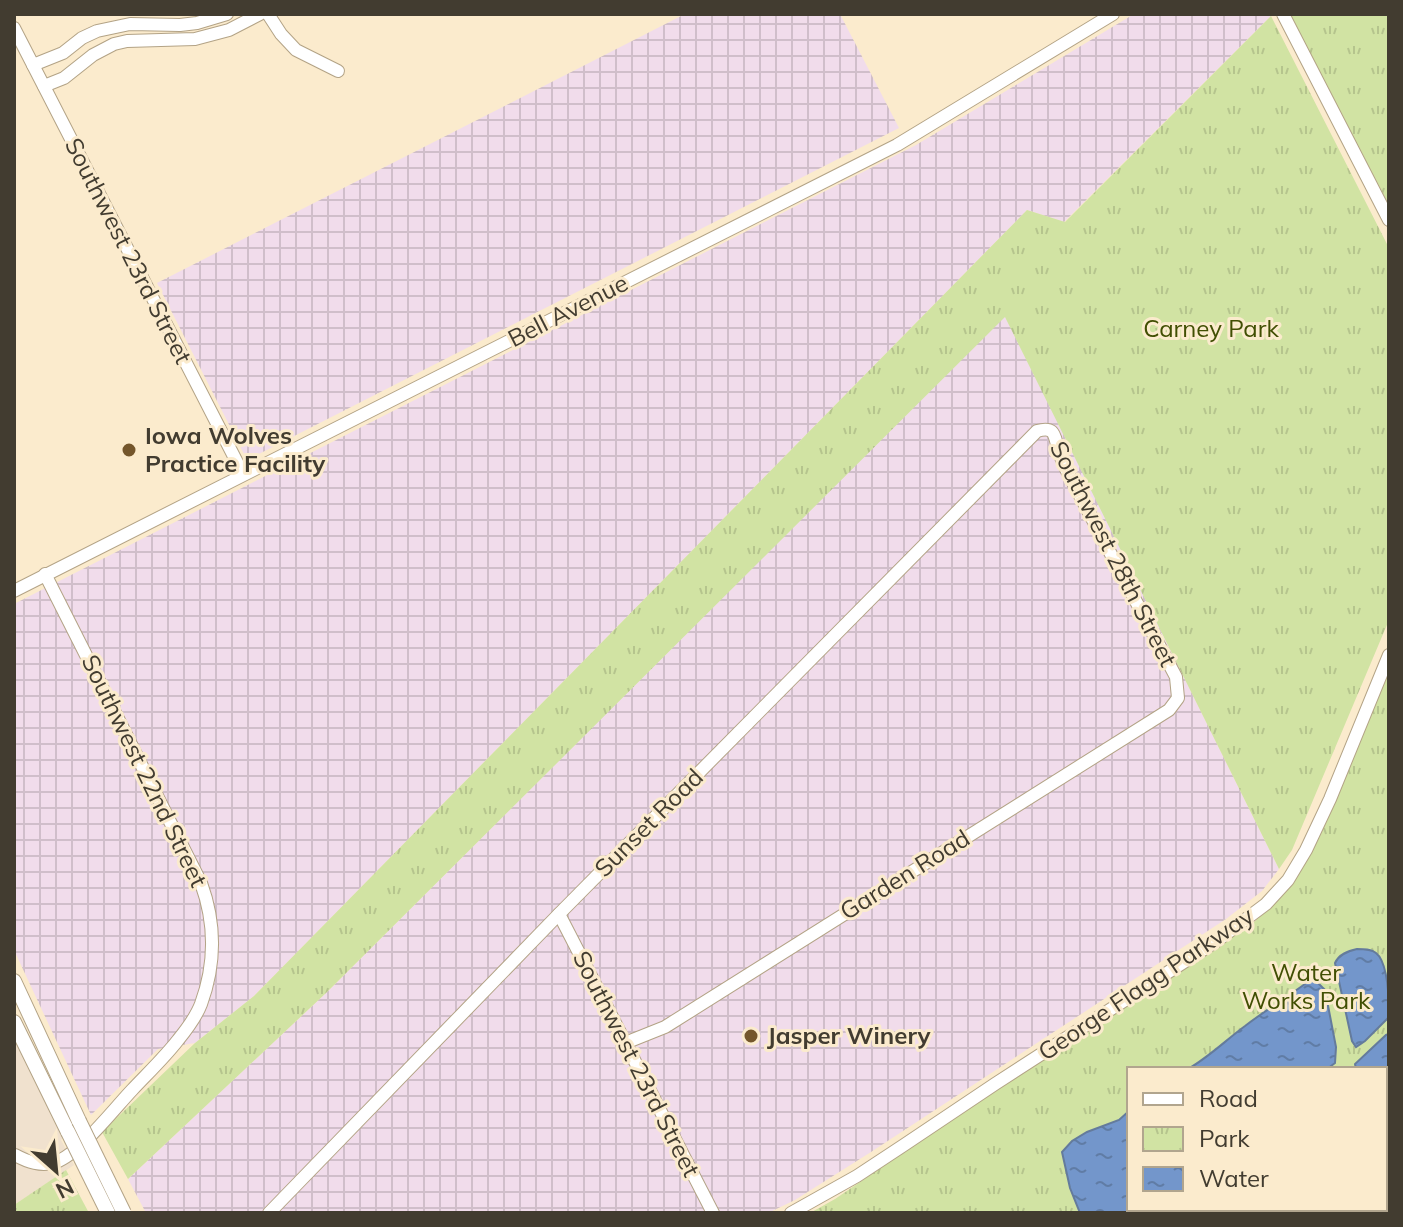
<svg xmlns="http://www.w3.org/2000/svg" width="1403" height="1227" viewBox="0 0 1403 1227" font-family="Mulish,sans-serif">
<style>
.commercial{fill:#f0e1ce}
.industrial{fill:url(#industrial-grid)}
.park{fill:url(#park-tufts);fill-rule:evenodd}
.water{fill:url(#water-ripples);stroke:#647b9c;stroke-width:2}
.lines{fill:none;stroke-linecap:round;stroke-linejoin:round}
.minor-casing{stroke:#b3a386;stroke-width:14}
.major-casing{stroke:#b3a386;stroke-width:16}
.minor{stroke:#fff;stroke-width:12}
.major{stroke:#fff;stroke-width:14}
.major-bridge-casing{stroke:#b3a386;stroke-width:16;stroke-linecap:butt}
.major-bridge{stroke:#fff;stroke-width:14}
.poi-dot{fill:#74562b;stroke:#fbebcd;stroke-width:3}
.labels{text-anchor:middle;stroke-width:6;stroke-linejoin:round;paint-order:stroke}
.street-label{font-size:24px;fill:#423c30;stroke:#fbebcd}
.park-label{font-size:24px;fill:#414f03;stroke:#fbebcd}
.poi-label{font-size:24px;font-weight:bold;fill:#423c30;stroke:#fbebcd;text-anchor:start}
</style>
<defs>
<pattern id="industrial-grid" width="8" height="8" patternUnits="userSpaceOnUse" patternTransform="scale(2)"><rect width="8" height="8" fill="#f1dceb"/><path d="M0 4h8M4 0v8" fill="none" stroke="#d0beca"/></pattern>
<pattern id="park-tufts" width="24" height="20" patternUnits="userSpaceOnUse" patternTransform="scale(2)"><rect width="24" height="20" fill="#d1e3a3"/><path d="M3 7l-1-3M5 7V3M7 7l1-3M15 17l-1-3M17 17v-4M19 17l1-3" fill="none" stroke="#b5c48d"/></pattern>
<pattern id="water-ripples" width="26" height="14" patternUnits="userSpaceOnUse" patternTransform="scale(2)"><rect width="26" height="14" fill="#7396cb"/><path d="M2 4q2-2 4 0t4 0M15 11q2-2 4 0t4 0" fill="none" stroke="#607ca5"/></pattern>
</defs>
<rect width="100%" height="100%" fill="#fbebcd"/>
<path class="commercial" d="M14 1022 68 1132 61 1140 74 1165 14 1205Z"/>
<g class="industrial">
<path d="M685 14H840L899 128 247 460 157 283Z"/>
<path d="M1134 14H1270L1271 16 1064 222 1027 210 254 996 195 1043 158 1049 91 1115 14 950V604L916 145Z"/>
<path d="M1005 316 1279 869 1262 891 1226 919 871 1152 795 1200 768 1213H146L128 1179 326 993Z"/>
</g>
<g class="park">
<path d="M1288 14H1389V205Z"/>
<path d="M1271 16 1389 248V620L1292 850 1279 869 1005 317 326 993 128 1179 102 1132 195 1043 254 996 1027 210 1065 222Z"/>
<path d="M1389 667V1213H810L835 1199 1031 1066 1230 938 1254 922 1273 905ZM1129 1069H1385V1209H1129Z"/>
<path d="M66 1170 89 1213H14V1205Z"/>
</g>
<g class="water">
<path d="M1357 949C1364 949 1371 949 1376 953 1389 963 1389 1002 1389 1017L1365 1041 1356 1047 1352 1041 1335 963C1339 954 1348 951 1357 949Z"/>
<path d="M1313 978 1325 990 1336 1047 1335 1063 1327 1069H1188C1209 1057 1226 1040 1245 1026 1267 1009 1291 995 1313 978Z"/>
<path d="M1389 1034V1213H1387L1385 1202V1069H1356L1355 1064 1386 1035Z"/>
<path d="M1129 1111V1209H1133L1125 1213H1080L1070 1188 1062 1152 1072 1141 1087 1132 1119 1120Z"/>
<path d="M1213 1209H1293V1213H1214Z"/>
<path d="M1296 1209H1368L1369 1213H1297Z"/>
</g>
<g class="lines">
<g class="minor-casing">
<g id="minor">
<path d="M268 14 281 34 296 50 338 71"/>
<path d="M1283 14 1389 220"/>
<path d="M14 28 243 474"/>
<path d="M33 65 63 53 82 38 97 31 130 24 180 25 197 23 227 14"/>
<path d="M44 86 64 78 93 55 114 44 127 41 195 39 229 30 260 14"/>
<path d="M14 591 897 145 1113 14"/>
<path d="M559 914 713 1213"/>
<path d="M15 1155C28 1162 41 1167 56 1162 79 1154 114 1109 132 1090 147 1074 164 1058 178 1040 187 1029 196 1017 201 1004 216 963 216 924 201 883L45 574"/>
<path d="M269 1213 559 914 1037 431C1055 426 1054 435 1058 448 1060 456 1064 465 1068 473L1176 677 1178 698 1169 710 665 1027 625 1043"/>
<path d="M791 1213 857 1176 904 1145 995 1084 1218 940 1266 904 1288 880 1306 850 1330 799 1389 655"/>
</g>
</g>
<g class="major-casing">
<g id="major">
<path d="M14 981 79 1121"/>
<path d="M14 1022 68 1132"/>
</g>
</g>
<use href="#minor" class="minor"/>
<use href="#major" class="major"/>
<g class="major-bridge-casing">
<g id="major-bridge">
<path d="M79 1121 124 1213"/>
<path d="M68 1132 108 1213"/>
</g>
</g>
<use href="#major-bridge" class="major-bridge"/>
</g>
<g class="poi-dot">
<circle cx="129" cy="450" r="8"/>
<circle cx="751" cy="1036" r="8"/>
</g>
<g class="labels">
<g class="street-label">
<text transform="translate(128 251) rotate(63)" y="8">Southwest 23rd Street</text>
<text transform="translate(568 311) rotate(-27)" y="8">Bell Avenue</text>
<text transform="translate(1113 554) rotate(63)" y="8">Southwest 28th Street</text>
<text transform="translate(144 771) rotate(64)" y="8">Southwest 22nd Street</text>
<text transform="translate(649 823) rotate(-45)" y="8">Sunset Road</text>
<text transform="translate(905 875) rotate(-32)" y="8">Garden Road</text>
<text transform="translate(1146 984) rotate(-34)" y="8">George Flagg Parkway</text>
<text transform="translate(636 1064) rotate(63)" y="8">Southwest 23rd Street</text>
</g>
<g class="park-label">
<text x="1211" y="337">Carney Park</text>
<text x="1306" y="981">Water<tspan x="1306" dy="28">Works Park</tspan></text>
</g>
<g class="poi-label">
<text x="145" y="444">Iowa Wolves<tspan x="145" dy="28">Practice Facility</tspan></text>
<text x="767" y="1044">Jasper Winery</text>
</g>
</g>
<rect width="1403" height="1227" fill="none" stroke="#423c30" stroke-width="32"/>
<rect x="1127" y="1067" width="260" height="144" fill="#fbebcd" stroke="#b1a58e" stroke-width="2"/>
<rect x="1143" y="1093" width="40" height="12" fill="#ffffff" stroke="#b1a58e" stroke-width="2"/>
<text x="1199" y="1107" font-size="24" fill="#423c30">Road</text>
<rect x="1143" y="1127" width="40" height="24" fill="url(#park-tufts)" stroke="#b1a58e" stroke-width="2"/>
<text x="1199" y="1147" font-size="24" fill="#423c30">Park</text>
<rect x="1143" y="1167" width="40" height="24" fill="url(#water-ripples)" stroke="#b1a58e" stroke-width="2"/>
<text x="1199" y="1187" font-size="24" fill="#423c30">Water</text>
<g transform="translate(56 1171) rotate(153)" stroke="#fbebcd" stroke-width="6" paint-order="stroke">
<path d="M0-6L14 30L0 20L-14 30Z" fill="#423c30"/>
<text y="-12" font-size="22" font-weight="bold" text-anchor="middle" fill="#423c30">N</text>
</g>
</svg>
